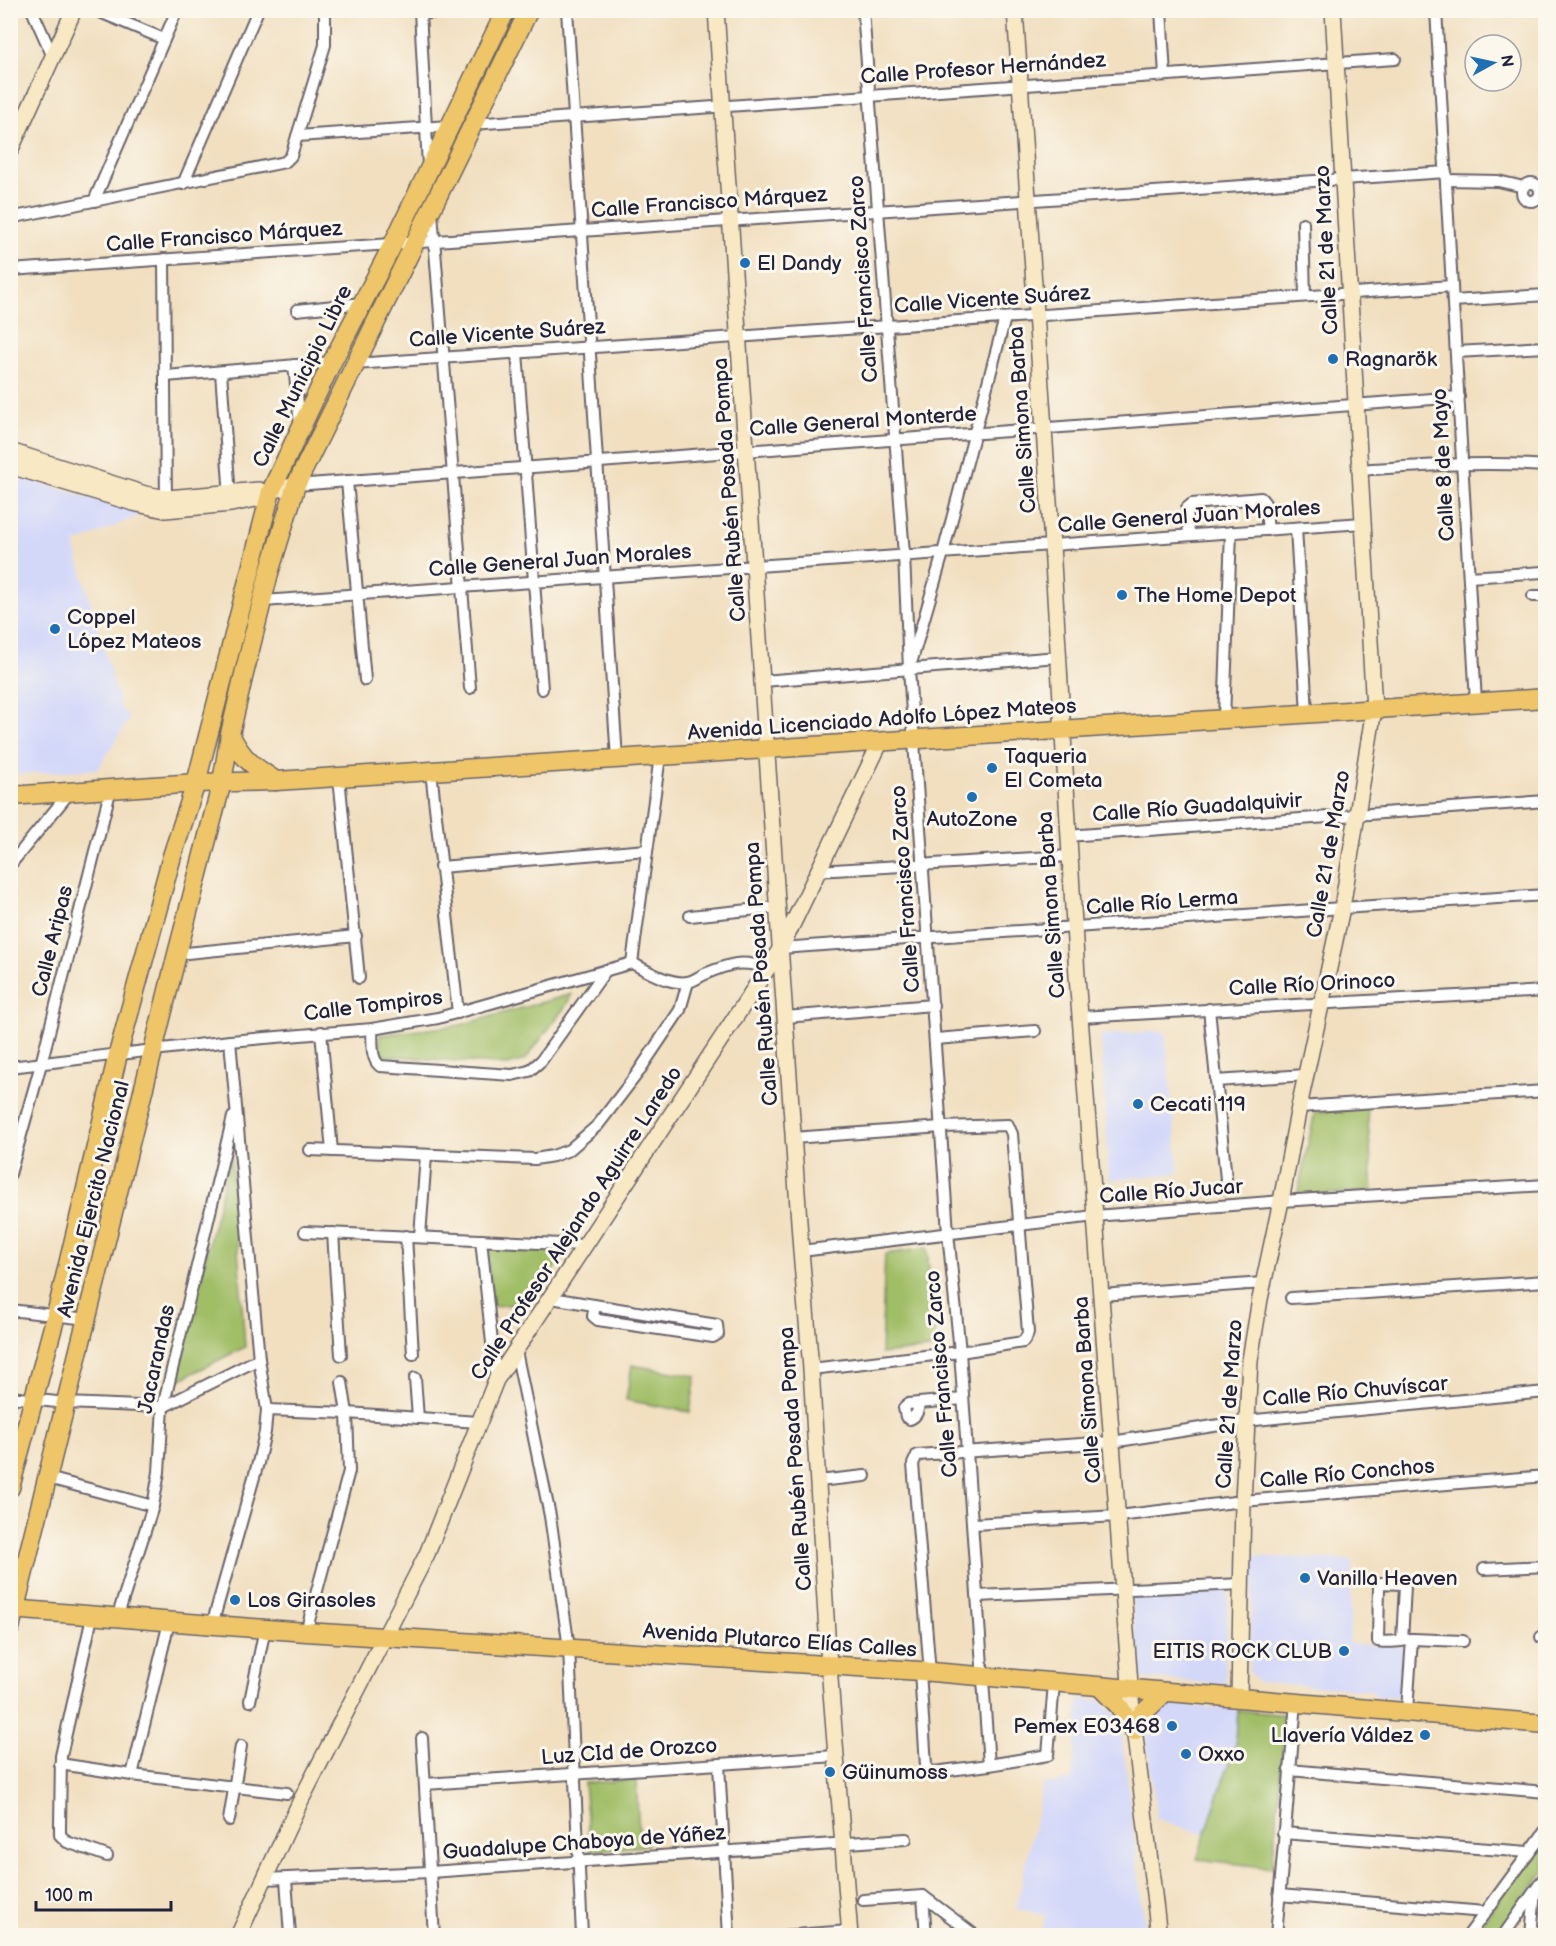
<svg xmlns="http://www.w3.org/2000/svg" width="1556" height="1946" viewBox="0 0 1556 1946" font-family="'Balsamiq Sans',sans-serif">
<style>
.built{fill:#d3d8f9}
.green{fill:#a0be66;stroke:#617050;stroke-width:1.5}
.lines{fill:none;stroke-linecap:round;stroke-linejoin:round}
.street-casing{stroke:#6a646a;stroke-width:14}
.secondary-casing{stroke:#6a646a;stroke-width:18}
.primary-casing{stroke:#6a646a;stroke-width:21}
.street{stroke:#fff;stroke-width:10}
.secondary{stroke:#f8e8c3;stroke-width:15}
.primary{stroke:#eec569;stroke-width:18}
.poi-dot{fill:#1f6fb2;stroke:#fbf7ec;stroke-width:2}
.labels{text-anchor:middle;stroke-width:6;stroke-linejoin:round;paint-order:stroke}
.street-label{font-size:21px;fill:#22223b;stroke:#fbf7ec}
.poi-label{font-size:21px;fill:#22223b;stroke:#fbf7ec;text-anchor:start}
</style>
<rect width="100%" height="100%" fill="#fbf7ec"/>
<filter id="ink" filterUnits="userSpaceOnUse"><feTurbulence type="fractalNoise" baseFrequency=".0167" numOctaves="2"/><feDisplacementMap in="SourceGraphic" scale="12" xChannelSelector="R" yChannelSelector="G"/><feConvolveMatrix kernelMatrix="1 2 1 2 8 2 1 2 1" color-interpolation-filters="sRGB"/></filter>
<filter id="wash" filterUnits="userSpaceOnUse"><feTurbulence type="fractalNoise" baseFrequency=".008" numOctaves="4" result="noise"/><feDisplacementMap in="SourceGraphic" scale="24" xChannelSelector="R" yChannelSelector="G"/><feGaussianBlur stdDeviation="1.35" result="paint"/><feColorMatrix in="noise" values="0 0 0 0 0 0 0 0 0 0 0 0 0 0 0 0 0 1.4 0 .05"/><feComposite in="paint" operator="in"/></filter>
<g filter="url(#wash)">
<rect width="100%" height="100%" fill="#f1dfc0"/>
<g class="built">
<path d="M11 474 143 514 74 544 121 709 130 717 98 769 11 775Z"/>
<path d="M1165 1031 1179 1173 1109 1180 1101 1035Z"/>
<path d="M1254 1556 1353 1560 1349 1644 1403 1646 1402 1697 1376 1696 1371 1690 1259 1682 1252 1676 1249 1670Z"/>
<path d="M1228 1590 1225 1684 1139 1678 1132 1595Z"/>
<path d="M1079 1699 1102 1701 1120 1720 1146 1935H1041L1045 1915 1016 1909 1043 1784 1072 1780Z"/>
<path d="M1159 1703 1238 1710 1236 1742 1206 1835 1157 1819 1144 1719Z"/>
</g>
<g class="green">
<path d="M572 994 565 1007 525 1060 507 1065 379 1055 380 1035 460 1025Z"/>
<path d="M1367 1107 1373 1191 1297 1196 1315 1112Z"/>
<path d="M231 1153 245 1347 175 1382Z"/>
<path d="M486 1244 570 1249 529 1303 493 1306Z"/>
<path d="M927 1248 936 1348 881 1354 885 1254Z"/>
<path d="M632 1365 696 1376 690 1412 626 1400Z"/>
<path d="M1238 1710 1286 1715 1272 1868 1197 1859 1236 1742Z"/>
<path d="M636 1780 639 1831 648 1833 647 1846 590 1851 584 1783Z"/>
<path d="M1545 1835V1871L1497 1935 1473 1936Z"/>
</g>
</g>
<g filter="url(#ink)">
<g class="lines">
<g class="street-casing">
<g id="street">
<path d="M32 10 53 57"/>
<path d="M95 10 164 39"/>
<path d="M420 10 428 167"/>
<path d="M567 10 617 759"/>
<path d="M863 10 904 555 909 669 948 1233 960 1352 989 1765"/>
<path d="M1161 10 1165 75"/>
<path d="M1436 10 1476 702"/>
<path d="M420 14 460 10"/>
<path d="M472 124 1395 59"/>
<path d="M297 136 450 126"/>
<path d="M1446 180 1498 181 1524 187"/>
<circle cx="1531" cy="192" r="9"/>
<path d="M183 184 258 10"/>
<path d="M94 201 177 10"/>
<path d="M432 213 470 688"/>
<path d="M10 218 285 162 291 156 325 45V10"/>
<path d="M1303 223 1305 296"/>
<path d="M164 259 166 505"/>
<path d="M10 270 1446 172"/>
<path d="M1453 301 1546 295"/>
<path d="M297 310 362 303"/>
<path d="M517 352 542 689"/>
<path d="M1456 352 1546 347"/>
<path d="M355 364 1452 286"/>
<path d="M294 365 300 425"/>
<path d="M221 372 230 497"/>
<path d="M166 376 332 362"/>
<path d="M1360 470C1422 466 1483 461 1546 466"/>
<path d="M347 481 365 680"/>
<path d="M296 485 1459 397"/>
<path d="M1296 528 1307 713"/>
<path d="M1189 535 1187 508 1192 504 1261 498 1265 503 1268 530"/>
<path d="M1469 577 1543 572"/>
<path d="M1533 596H1546"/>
<path d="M263 601 1363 523"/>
<path d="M912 660 943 553 1005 318"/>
<path d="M763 681 1058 657"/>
<path d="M1224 719 1231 532"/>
<path d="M431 771 458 1013"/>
<path d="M339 777 359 978"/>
<path d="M1067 836 1546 801"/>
<path d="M10 865 70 792"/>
<path d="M440 867 647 850"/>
<path d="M817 871 1069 856"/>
<path d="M690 916 778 907"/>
<path d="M781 948 1342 908 1546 895"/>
<path d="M177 954 356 936"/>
<path d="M632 963 660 756"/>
<path d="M1209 1009 1227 1189"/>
<path d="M785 1017 933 1005"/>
<path d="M1080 1017 1546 991"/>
<path d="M372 1029C373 1041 370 1058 380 1066L512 1075 529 1071 541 1061 606 970"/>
<path d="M321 1032 332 1151"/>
<path d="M936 1039 1035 1031"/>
<path d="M10 1067 230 1041 372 1029 438 1018 632 963C647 971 670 985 688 982 694 981 700 976 705 974 731 963 741 960 768 968"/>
<path d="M1216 1081 1306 1075"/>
<path d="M1299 1107 1546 1091"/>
<path d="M793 1138 941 1127 1008 1125 1012 1134 1028 1332 1027 1336 1023 1342 960 1352 811 1369"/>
<path d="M310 1150 535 1159 553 1156 569 1150 598 1125 637 1074 680 1010 688 982"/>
<path d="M10 1174 41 1064 111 788"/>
<path d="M305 1232 584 1245"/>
<path d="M333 1233 341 1355"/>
<path d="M406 1236 413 1354"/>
<path d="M420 1236 426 1155"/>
<path d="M481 1240 496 1380"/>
<path d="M801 1251 1095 1216 1281 1201 1546 1185"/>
<path d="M1101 1295 1263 1283"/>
<path d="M551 1298 717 1325 718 1334 713 1337 598 1320 593 1316 595 1305"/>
<path d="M1291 1298 1546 1281"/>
<path d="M10 1310 87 1319"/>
<path d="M516 1351 550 1516 569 1648 582 1936"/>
<path d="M415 1378 418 1418"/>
<path d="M10 1397 66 1403 163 1407 259 1359"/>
<path d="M919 1404C918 1411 917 1416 910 1419L906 1417 904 1408 908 1404 963 1399"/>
<path d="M267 1410 347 1413 478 1422"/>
<path d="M48 1478 153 1506"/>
<path d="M818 1481 865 1476"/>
<path d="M973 1524 1118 1516 1243 1501 1546 1476"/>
<path d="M1484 1569 1546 1566"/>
<path d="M978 1596 1242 1584"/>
<path d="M92 1617 61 1756 60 1827V1835L67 1842 107 1856"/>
<path d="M117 1618 153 1506 159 1472 163 1407 233 1117"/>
<path d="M212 1625 258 1463 265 1432 267 1410 259 1359 230 1041"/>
<path d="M306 1632 349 1471 347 1413 342 1382"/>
<path d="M1541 1637 1546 1638"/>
<path d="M1402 1641 1405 1586 1402 1584 1381 1583 1379 1587 1378 1641C1390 1643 1401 1641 1412 1639L1463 1641"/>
<path d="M920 1671 926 1766 928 1770 934 1772 989 1765 1048 1755 1054 1683"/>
<path d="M930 1673 913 1464 917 1455 1112 1442 1245 1421 1546 1392"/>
<path d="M250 1701 265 1628"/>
<path d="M1407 1711 1412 1639"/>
<path d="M422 1738 434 1936"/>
<path d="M60 1764 132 1775 287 1793"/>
<path d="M719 1765 729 1936"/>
<path d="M1289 1770 1546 1792"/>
<path d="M132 1775 169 1622"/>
<path d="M425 1784 836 1756"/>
<path d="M229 1820 241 1746"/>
<path d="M1283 1833 1528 1852"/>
<path d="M264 1879 430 1872 906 1839"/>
<path d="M286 1879 290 1936"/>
<path d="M1279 1895 1485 1912"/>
<path d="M923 1896 926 1936"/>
<path d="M863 1900 923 1896 976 1936"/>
<path d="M781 1936 850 1931"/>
<path d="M1276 1936 1296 1702"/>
<path d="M1468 1936 1546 1830"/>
<path d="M1503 1936 1546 1875"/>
<path d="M1531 1936 1535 1891"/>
</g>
</g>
<g class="secondary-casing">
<g id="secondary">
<path d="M716 10 801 1251 811 1369 829 1666 850 1936"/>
<path d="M1015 10 1052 545 1077 976 1132 1711 1159 1936"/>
<path d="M10 151 74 10"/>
<path d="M10 451 145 494 167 498 259 490"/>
<path d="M10 466 133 503 165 510 231 504 256 499 271 491 296 485"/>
<path d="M1239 1698 1243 1501 1250 1360 1260 1299 1281 1201 1299 1107 1342 908 1374 709 1333 10"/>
<path d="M238 1936 300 1802 427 1554 496 1380 781 948 881 741"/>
</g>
</g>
<g class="primary-casing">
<g id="primary">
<path d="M230 734C242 759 253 766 276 781"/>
<path d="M10 796 196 783 276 781 431 771 1546 698"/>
<path d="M10 1488 56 1315 118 1054 172 856 196 783 271 491 332 362 393 244 506 10"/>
<path d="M10 1609 306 1632 920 1671 1546 1724"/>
<path d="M10 1628 177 954 222 782 230 734 243 678 269 573 296 485 529 10"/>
<path d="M1100 1687 1119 1706 1134 1731"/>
<path d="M1133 1723 1165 1692"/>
</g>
</g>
<use href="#street" class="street"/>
<use href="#secondary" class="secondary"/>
<use href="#primary" class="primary"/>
</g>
</g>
<g class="poi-dot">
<circle cx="745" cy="263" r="6"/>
<circle cx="1333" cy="359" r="6"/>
<circle cx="1122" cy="595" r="6"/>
<circle cx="55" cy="629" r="6"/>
<circle cx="992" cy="768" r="6"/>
<circle cx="972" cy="797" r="6"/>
<circle cx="1138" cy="1104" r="6"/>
<circle cx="1305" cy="1578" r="6"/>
<circle cx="235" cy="1600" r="6"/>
<circle cx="1344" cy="1651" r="6"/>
<circle cx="1172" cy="1726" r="6"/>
<circle cx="1425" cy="1735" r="6"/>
<circle cx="1186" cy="1754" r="6"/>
<circle cx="830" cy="1772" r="6"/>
</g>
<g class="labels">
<g class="street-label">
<text transform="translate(983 68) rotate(-4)" y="7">Calle Profesor Hernández</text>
<text transform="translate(709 202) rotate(-4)" y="7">Calle Francisco Márquez</text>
<text transform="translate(224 236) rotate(-4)" y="7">Calle Francisco Márquez</text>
<text transform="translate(1326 250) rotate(-93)" y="7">Calle 21 de Marzo</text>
<text transform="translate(863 279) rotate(-94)" y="7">Calle Francisco Zarco</text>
<text transform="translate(992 299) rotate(-4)" y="7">Calle Vicente Suárez</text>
<text transform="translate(507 333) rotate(-4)" y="7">Calle Vicente Suárez</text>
<text transform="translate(302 376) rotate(-64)" y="7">Calle Municipio Libre</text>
<text transform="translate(1022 420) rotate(-94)" y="7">Calle Simona Barba</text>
<text transform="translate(863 421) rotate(-4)" y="7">Calle General Monterde</text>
<text transform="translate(1443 465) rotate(-93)" y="7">Calle 8 de Mayo</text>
<text transform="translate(729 490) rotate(-94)" y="7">Calle Rubén Posada Pompa</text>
<text transform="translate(1189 516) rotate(-4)" y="7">Calle General Juan Morales</text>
<text transform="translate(560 560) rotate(-4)" y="7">Calle General Juan Morales</text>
<text transform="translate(882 719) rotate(-4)" y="7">Avenida Licenciado Adolfo López Mateos</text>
<text transform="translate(1197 807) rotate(-4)" y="7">Calle Río Guadalquivir</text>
<text transform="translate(1328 854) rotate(-80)" y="7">Calle 21 de Marzo</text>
<text transform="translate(905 889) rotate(-94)" y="7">Calle Francisco Zarco</text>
<text transform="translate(1162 902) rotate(-4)" y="7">Calle Río Lerma</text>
<text transform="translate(1051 905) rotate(-94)" y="7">Calle Simona Barba</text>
<text transform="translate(52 941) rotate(-76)" y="7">Calle Aripas</text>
<text transform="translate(761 974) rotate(-94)" y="7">Calle Rubén Posada Pompa</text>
<text transform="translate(1312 984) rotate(-3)" y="7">Calle Río Orinoco</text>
<text transform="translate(373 1005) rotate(-7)" y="7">Calle Tompiros</text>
<text transform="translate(1171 1191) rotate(-4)" y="7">Calle Río Jucar</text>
<text transform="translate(93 1199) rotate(-76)" y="7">Avenida Ejercito Nacional</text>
<text transform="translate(576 1223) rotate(-57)" y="7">Calle Profesor Alejando Aguirre Laredo</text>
<text transform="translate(156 1359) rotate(-78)" y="7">Jacarandas</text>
<text transform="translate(941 1374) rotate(-95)" y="7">Calle Francisco Zarco</text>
<text transform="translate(1087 1390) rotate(-94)" y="7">Calle Simona Barba</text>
<text transform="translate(1355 1391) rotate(-5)" y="7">Calle Río Chuvíscar</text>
<text transform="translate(1229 1404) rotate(-86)" y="7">Calle 21 de Marzo</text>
<text transform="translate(795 1459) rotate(-94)" y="7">Calle Rubén Posada Pompa</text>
<text transform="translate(1347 1473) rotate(-5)" y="7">Calle Río Conchos</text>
<text transform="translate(780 1640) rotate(4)" y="7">Avenida Plutarco Elías Calles</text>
<text transform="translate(629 1751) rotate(-4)" y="7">Luz CId de Orozco</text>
<text transform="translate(584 1842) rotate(-4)" y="7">Guadalupe Chaboya de Yáñez</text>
</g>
<g class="poi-label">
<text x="757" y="270">El Dandy</text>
<text x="1345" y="366">Ragnarök</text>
<text x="1134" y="602">The Home Depot</text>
<text x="67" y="624">Coppel<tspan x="67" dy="24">López Mateos</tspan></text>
<text x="1004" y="763">Taqueria<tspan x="1004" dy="24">El Cometa</tspan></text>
<text x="972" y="826" text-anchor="middle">AutoZone</text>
<text x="1150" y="1111">Cecati 119</text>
<text x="1317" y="1585">Vanilla Heaven</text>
<text x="247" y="1607">Los Girasoles</text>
<text x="1332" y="1658" text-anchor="end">EITIS ROCK CLUB</text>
<text x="1160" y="1733" text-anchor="end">Pemex E03468</text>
<text x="1413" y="1742" text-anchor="end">Llavería Váldez</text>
<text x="1198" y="1761">Oxxo</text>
<text x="842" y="1779">Güinumoss</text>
</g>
</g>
<rect width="1556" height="1946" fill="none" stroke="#fbf7ec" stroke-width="36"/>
<g transform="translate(1493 63) rotate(82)"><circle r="28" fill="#fbf7ec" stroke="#a4a2a5" stroke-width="1.5"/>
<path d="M0-4.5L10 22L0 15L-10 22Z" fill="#1f6fb2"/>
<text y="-9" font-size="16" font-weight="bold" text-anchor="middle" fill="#22223b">N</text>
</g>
<path d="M36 1901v9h135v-9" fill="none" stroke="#22223b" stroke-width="3"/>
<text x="45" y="1901" font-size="18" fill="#22223b" stroke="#fbf7ec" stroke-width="4.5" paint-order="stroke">100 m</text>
</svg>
